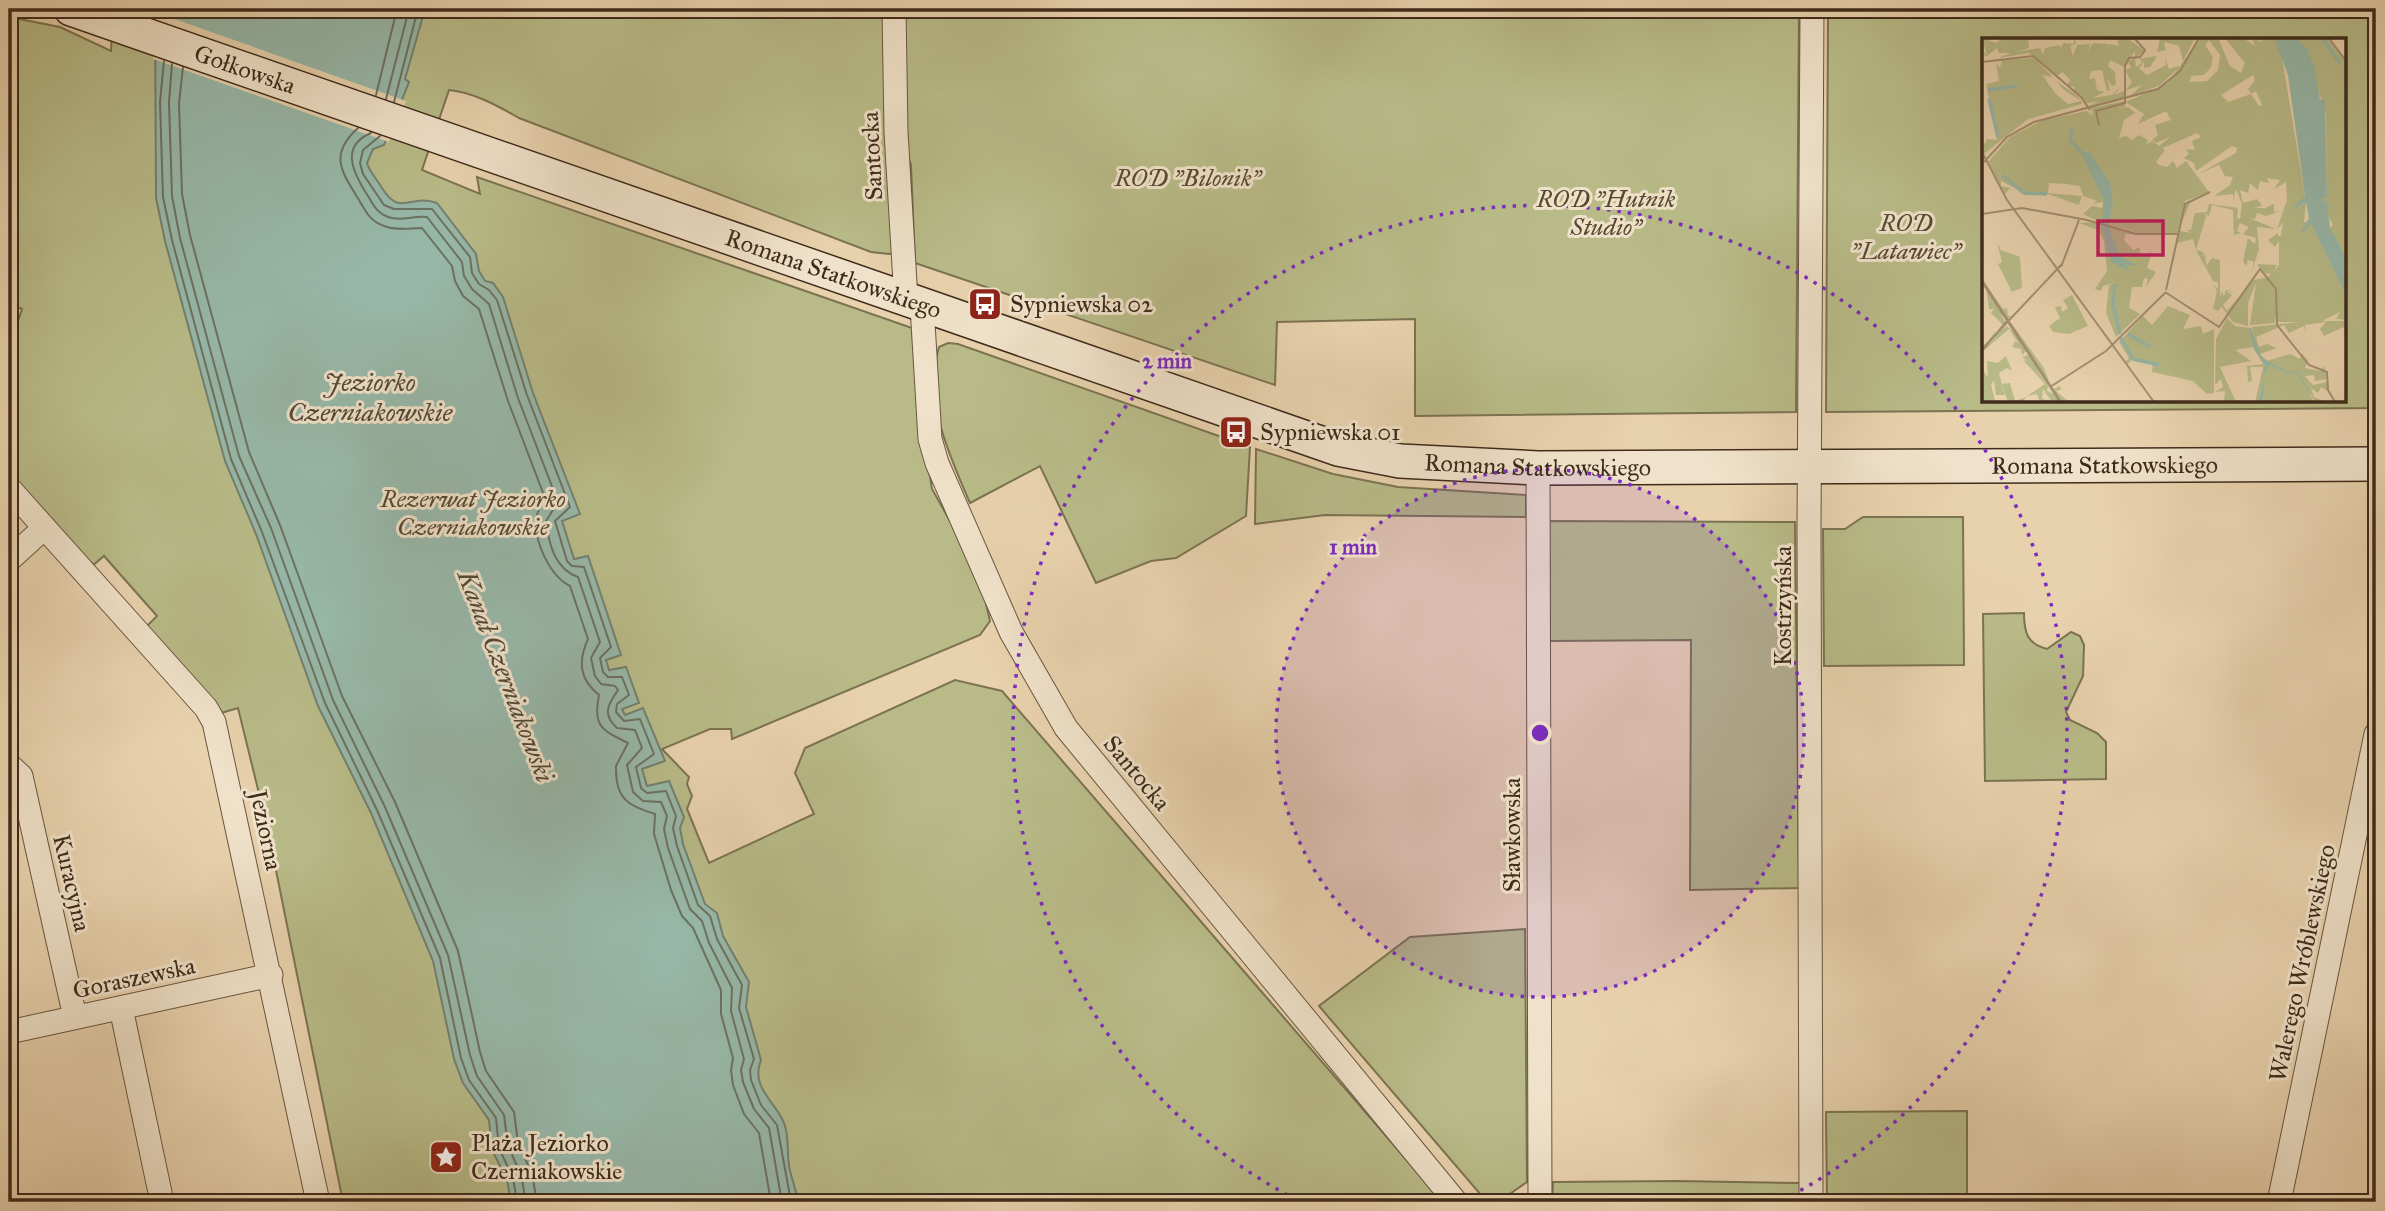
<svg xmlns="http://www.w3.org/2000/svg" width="2385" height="1211" viewBox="0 0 2385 1211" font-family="'IM FELL Great Primer',serif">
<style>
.green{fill:#b8bb88;stroke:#7c7352;stroke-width:2;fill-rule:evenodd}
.water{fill:#97b8a9;stroke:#748070;stroke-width:2}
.pier{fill:#e8d2ad}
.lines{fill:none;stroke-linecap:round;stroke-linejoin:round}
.shore{stroke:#6b7262;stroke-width:2}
.street-casing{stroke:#695540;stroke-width:25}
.secondary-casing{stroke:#3f2b1b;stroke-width:36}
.street{stroke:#f0e2ca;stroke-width:23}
.secondary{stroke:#f0e2ca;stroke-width:33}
.ring{fill:none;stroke:#7b2cbf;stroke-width:3.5;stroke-dasharray:3.5 7}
.labels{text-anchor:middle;stroke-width:6;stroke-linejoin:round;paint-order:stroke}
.street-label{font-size:24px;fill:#3f2b1b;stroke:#f0e2ca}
.park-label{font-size:24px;font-style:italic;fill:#574831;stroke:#f0e2ca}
.poi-label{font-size:24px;fill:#3f2b1b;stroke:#f0e2ca;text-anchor:start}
.water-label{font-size:26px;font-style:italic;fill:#514737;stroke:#f0e2ca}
.inset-river{fill:none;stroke:#97b8a9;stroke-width:3.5}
.inset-road{fill:none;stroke:#a48f73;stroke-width:2}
.view{fill:#c2185b;fill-opacity:0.15;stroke:#c2185b;stroke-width:3.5}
.inset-edge{fill:none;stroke:#3f2b1b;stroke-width:3.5}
.centre{fill:#7b2cbf;stroke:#f0e2ca;stroke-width:3.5}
.ring-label{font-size:21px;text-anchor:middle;font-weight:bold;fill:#7b2cbf;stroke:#f0e2ca;stroke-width:6;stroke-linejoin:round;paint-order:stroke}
</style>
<rect width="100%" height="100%" fill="#e8d2ad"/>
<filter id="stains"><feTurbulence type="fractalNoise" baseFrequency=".00286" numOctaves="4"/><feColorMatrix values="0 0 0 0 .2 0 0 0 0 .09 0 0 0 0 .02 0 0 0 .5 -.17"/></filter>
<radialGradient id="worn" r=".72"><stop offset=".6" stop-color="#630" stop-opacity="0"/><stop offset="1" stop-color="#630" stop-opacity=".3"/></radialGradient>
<g class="green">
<path d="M113 9H883L892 173 903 250 889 254 871 252 519 118C498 106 473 92 449 90L422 170 480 194 477 177 912 328 919 408 932 489 987 587 986 604 990 621 980 635 732 739 731 729H710L662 749 689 777 687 784 692 796 687 809 709 863 814 814 795 773 805 748 955 680 1002 691 1443 1202H343L267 826 238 708 221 713 146 627 157 616 104 556 92 566 9 472V348L22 309 9 303V17L60 27 111 51Z"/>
<path d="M903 9H1799L1796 412 1415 416V319L1277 322 1275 385 915 263 911 165 905 148Z"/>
<path d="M1828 9H2376V408L1826 412ZM1984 40H2345V401H1984Z"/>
<path d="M948 343 958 344 1250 447 1246 516 1176 558 1151 561 1096 583 1040 466 970 503C949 454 923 400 939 347Z"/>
<path d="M1256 449 1333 474 1398 487 1526 495V517L1325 515 1255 524Z"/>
<path d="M1863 517H1963L1964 665 1824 666 1823 529H1845Z"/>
<path d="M1549 521 1795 522 1799 888 1690 890 1691 640 1550 641Z"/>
<path d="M2024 613C2024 632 2027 644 2047 649L2071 632 2080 636 2084 645 2083 676 2066 712 2070 720 2097 733 2106 742V779L1985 781 1983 614Z"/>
<path d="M1525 929 1527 1182 1498 1202H1487L1319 1006 1410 937Z"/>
<path d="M1967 1111V1202H1827L1826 1112Z"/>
<path d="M1677 1181 1801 1183V1202H1552L1553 1182Z"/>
</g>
<path class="water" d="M155 9H425L405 79 409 82 384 145 373 149 367 163C370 173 377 179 382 188 401 218 410 193 437 203L476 254 479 271 485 281 493 283 503 297 533 393 580 514 562 521 574 559 588 556 621 655 606 660 609 670 626 667 639 703 622 709 625 715 643 708 665 761 642 769 647 786 669 781 684 817 680 828 683 844 705 904 717 913 723 936 749 982 746 1007 761 1060C750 1087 775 1101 784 1123 790 1138 786 1155 790 1171 793 1181 796 1193 799 1202H511L507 1180 492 1150 489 1120 463 1083 454 1059 433 961 371 813 318 706 256 534 225 461 165 241 156 198Z"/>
<path class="pier" d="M152 11 406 101 389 142 153 59Z"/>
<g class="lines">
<g class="shore">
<path d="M164 61 160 102 163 197 172 240 231 459 262 532 325 703 377 810 440 958 461 1058 469 1080 496 1118 499 1148 513 1178 517 1202"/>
<path d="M172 64 169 102 172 196 180 238 239 456 271 528 333 700 385 807 448 955 470 1055 477 1076 504 1115 508 1146 521 1175 526 1202"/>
<path d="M183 67 179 103 182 194 190 235 249 452 280 525 342 696 395 802 458 951 480 1052 486 1071 514 1112 518 1143 532 1174 537 1202"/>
<path d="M376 95 397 9"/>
<path d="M386 99 409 9"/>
<path d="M394 102 418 9"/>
<path d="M358 128C328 155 342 172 359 200 366 212 370 221 384 226 396 231 410 228 422 228L452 266 455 281 463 296 479 309 508 401 545 498C542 505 537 511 536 519 534 542 550 576 570 586L588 639C578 661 579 679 599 695 592 728 604 731 628 743L616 766C615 799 628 806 655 814L654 834 671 890 682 916 693 928 721 990V1014L733 1058 731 1070 733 1085 744 1114 759 1133 771 1202"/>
<path d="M371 133C340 146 353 172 366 193 373 203 375 212 388 217 402 222 414 215 427 217L462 262 464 276 472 289 489 304 518 398 558 502 546 521C549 545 555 569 578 577L600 642 591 658 595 676 601 684 615 686 618 690C609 703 601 714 617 728L635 730 642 748 627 765 633 792 643 801 661 802 667 816 664 829 668 848 690 909 702 921 709 943 732 988 731 1011 744 1059 741 1070 743 1082 754 1109 769 1128 782 1202"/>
<path d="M380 136 363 150 360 163 363 174 384 205 394 209H432L470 257 472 273 479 284 489 290 497 300 527 395 570 507 555 521 567 561 572 566 584 567 611 647 600 658 603 672 608 677H622L629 695 617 704 616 712 624 721 640 719 654 754 636 767 641 788 647 793 666 791 676 816 673 828 677 846 698 905 710 916 717 939 742 985 739 1008 754 1059 750 1070 751 1080 761 1105 777 1125 791 1202"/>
</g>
<g class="street-casing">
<g id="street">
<path d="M894 9 896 132 906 300"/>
<path d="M922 306 930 439 937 463 1011 632 1066 728 1456 1202"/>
<path d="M1538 468 1540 1202"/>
<path d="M9 488 206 708 214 722 318 1202"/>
<path d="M9 560 43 529"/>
<path d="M9 765 21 776 75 1017"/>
<path d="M121 1008 162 1202"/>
<path d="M9 1032 271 975"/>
<path d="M1811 1202 1809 528 1812 9"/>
<path d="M2279 1202 2376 734"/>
</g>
</g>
<g class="secondary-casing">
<g id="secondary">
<path id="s1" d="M71 9 1338 449 1400 461 1538 468 2376 464"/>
</g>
</g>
<use href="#street" class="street"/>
<use href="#secondary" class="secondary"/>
</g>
<circle cx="1540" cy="733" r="264" fill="#7b2cbf" fill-opacity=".12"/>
<g class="ring">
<circle cx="1540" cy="733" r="264"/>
<path d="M1297 1200A527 527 0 1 1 1783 1200"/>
</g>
<defs>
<g id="bus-square" transform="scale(1.75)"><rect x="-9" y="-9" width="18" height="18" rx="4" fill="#8f2418" stroke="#f0e2ca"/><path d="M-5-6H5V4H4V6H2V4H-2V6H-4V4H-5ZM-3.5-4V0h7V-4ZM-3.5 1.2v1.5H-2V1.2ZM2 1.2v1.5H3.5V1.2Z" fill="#fff"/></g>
<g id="sight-square" transform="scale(1.75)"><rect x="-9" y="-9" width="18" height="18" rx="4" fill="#8f2418" stroke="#f0e2ca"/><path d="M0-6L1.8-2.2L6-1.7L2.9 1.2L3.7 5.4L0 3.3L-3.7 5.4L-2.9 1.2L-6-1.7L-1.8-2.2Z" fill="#fff"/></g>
</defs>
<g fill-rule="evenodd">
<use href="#bus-square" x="985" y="304"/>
<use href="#bus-square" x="1236" y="432"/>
<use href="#sight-square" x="446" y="1157"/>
</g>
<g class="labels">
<g class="street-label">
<text dy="8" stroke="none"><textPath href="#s1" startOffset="184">Gołkowska</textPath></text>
<text transform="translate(872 156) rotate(-93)" y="8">Santocka</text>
<text dy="8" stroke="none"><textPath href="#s1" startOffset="807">Romana Statkowskiego</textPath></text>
<text dy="8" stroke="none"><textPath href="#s1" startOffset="1542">Romana Statkowskiego</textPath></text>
<text dy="8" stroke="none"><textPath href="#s1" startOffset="2109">Romana Statkowskiego</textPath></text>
<text transform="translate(1783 606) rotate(-90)" y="8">Kostrzyńska</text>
<text transform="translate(1137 773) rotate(50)" y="8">Santocka</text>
<text transform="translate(266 830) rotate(78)" y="8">Jeziorna</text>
<text transform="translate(1512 835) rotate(-90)" y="8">Sławkowska</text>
<text transform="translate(72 883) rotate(77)" y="8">Kuracyjna</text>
<text transform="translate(2302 963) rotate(-78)" y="8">Walerego Wróblewskiego</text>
<text transform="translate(134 978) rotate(-12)" y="8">Goraszewska</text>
</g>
<g class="park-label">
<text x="1188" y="186">ROD "Bilonik"</text>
<text x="1606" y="207">ROD "Hutnik<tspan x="1606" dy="28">Studio"</tspan></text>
<text x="1906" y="231">ROD<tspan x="1906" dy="28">"Latawiec"</tspan></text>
<text x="473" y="507">Rezerwat Jeziorko<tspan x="473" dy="28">Czerniakowskie</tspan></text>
</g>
<g class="poi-label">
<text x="1010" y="312">Sypniewska 02</text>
<text x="1260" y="440">Sypniewska 01</text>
<text x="471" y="1151">Plaża Jeziorko<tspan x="471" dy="28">Czerniakowskie</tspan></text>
</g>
<g class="water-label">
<text x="370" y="391">Jeziorko<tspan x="370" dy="30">Czerniakowskie</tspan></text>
<text transform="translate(506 676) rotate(69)" y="9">Kanał Czerniakowski</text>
</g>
</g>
<g transform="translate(1982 38)">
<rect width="364" height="364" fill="#e8d2ad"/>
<path d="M0 0 14 5 20 0H46L47 10 34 14 58 10 61 16 63 10 78 7 79 11 81 5 74 6 81 5 91 6 93 0 94 6 88 8 91 18 95 7 108 6 106 13 111 5 126 6V11L127 6 137 8 135 0 146 1 162 12 153 21 154 29 161 24 157 21 175 18 168 29 162 30V24L157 30 165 37 184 27 183 20 187 31 200 27 177 48 148 58 160 47 144 52 150 44 143 32 149 30 146 23 153 20V13L142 29 128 22 126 28 133 34 134 47 130 48 125 40 128 52 125 53 120 32 109 33 107 41 113 40 115 52 123 54 110 60 130 57 142 45 132 57 142 53 143 60 106 68 116 64 105 65 86 50 92 52 93 49 85 48 88 42 81 34 75 38 47 15 16 20 29 15H17L15 10 5 18 0 17 1 13 5 17ZM178 0H213L201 23 197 8 182 4 184 12 175 14ZM218 0H236L248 28 259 35 263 25 243 0H261L273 8 270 0 279 4V0H295L298 8 323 158 314 169 324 165 322 184H329L364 258V282L354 281 358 274 340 283H362L364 288 342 298 338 291 344 284 323 287 324 297 322 288 307 295 302 287 274 299 277 309 285 306 295 310 278 316 285 323 308 316 318 321 320 315 326 323 323 330 338 333 342 328 345 341 333 343 332 337 323 338 331 347 345 344 346 353 339 349 336 355 329 350 332 359 343 364H334L326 353 332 364H273L281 329H268L270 343 266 344 265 328 281 326 271 309 253 312 269 323 238 329 254 364H242L243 353 233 354 241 349 239 341 233 347 234 301 245 280 253 288 267 290 274 313 270 289 318 284H296L293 279V285L268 287 274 245 266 265V288L251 284 239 268 237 273 231 271 235 253 231 246 236 251V244L231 243 214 212 221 214V220L223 214 224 228 230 220 238 222V260L240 253 241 257H243V253L245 252 254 254 244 253 250 257 241 267 245 273 271 242 286 239 289 236 281 235 275 226 295 227 292 234 297 227V203L293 209 286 202 296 195V198H299L301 185 295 191 305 162 304 144 292 151 298 142 285 140 287 145 278 143 276 152 268 145 266 155 258 152 261 165 275 161 280 168 272 170H283L292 166V174L299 173 284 178 275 175 273 181 267 180 294 191 275 189 277 211 269 237 272 224 266 222 264 228 261 223 266 200 273 206 274 200 261 196 267 189 258 185 255 193 259 195 252 197 251 172 230 167 227 178 221 175 224 178 214 212 211 201 195 205 198 193 210 195 204 192H209L213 175 225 174 227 166 256 170 255 180 258 181 260 166 254 151 251 163V156L232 158 248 147 251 139 243 138 237 127 216 136 254 115 255 110 250 108 214 133 212 125 202 120 207 116 204 111 213 112 210 103 219 99 215 95 181 110 177 108 188 99 174 105 170 102 176 97 173 87 189 82 184 73 156 86 162 76 144 64 185 46ZM227 2 238 17 236 32 225 43 208 44 209 38 222 37 229 29 231 19 223 7ZM271 37 273 42 266 51 269 56 274 53 280 67 277 68 269 56 246 64 239 57ZM318 0H346L364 24V219L347 191 351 187 339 163V148L341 161 345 159 344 75ZM52 20 71 39 60 37 74 56 86 66 99 63 82 52 74 43 94 57 100 64V66L46 81 2 116 0 102 3 106 5 101 15 102 4 46 17 43 14 25 18 30 20 22ZM143 63V69L133 72 146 69 153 75 142 82 137 100 144 98 150 102 157 97 166 102 164 107 170 103 183 112 174 124 177 127 185 129 191 123 195 130 204 123 227 154 203 163 201 170 207 162 208 165 195 195H155L128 186 158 197 144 196 142 202 151 212 158 209V219L170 214 165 230 174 234 164 249 166 241 162 240 160 249H150L147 270 158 276 134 299 124 275 127 247 138 244 121 248 119 253 113 251 125 233 122 203 116 192 97 185 118 184 101 176 110 168 120 170 121 164 111 166 115 163 101 158 98 148 84 146 67 145 66 155 100 158 97 167 66 156 42 155 19 143V148L28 150 23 156 6 124 28 99 61 82 105 73 110 79 108 73 112 79 109 70ZM15 205 19 212 38 219 40 250 30 254 16 226 20 224ZM4 248 21 271 25 270 26 278H31L26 281 19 276 24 286 16 294 25 288 31 294 29 287 33 293 30 286 62 330 67 343 56 333 66 348 65 353 72 356 70 352 78 348 79 352 74 353 87 364H70L61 351 60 360 66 364H58L55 356 45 358 63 346 41 322 45 323 40 319 46 317V311L40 317 39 311 30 309 33 303 37 306 27 291 0 314 16 297 0 311 13 294 7 293 15 295 22 288 9 275 12 271H7ZM90 257 106 288 87 296 71 294 67 288 78 280 73 269 79 268 80 274 86 270 81 262ZM186 268 208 277 201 291 219 288 221 296 232 291V355L225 356 211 343 170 334 171 326 150 321 145 327 143 324 147 320 137 304 161 278 170 287ZM24 318 30 333 25 330 17 335 20 346 28 345 33 363 44 359 41 363 26 364 17 338 23 357H14L12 343 9 346 13 363 19 364 0 362V331L6 339 5 323 16 325Z" fill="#b8bb88" fill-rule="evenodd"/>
<path d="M292 0H317L332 27 338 62 343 61 345 159 339 162 345 164 348 190 364 219V258L329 185 321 195 319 194 327 180 324 164 317 179 322 165 314 170 312 168 323 158 306 37ZM98 113 108 115 128 145 131 163 126 188 138 218 154 227H144L147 233 129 224 120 189 122 162ZM267 290H269L279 319 307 335 313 333 316 334 334 364 314 334 307 336 287 327 281 340 282 357 279 364H277L283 327 272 311Z" fill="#97b8a9"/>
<path class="inset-river" d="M340 0 358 25M323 9 330 29M6 52 35 48M7 61 16 99M90 91 88 102 99 114M20 137 42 155 65 156M133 246 131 267 138 296M146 296 168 309M139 300 151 321 177 327"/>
<path class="inset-road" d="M347 0 364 23M0 24 51 18 99 59 108 72M117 87 114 73 143 65V28L147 20 158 19 163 12 152 0M0 114 25 162 172 364M2 124 25 99 52 84 176 51 198 33 217 0M0 176 40 170 105 182M105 182 154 196H196M79 229 97 182M0 242 79 364M0 244 78 364M184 252 203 166 228 154M183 254 237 289 278 231 294 251 295 287 327 327 345 334 346 352 353 364M0 311 80 226M0 313 25 283M68 349 124 313 184 254"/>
<path class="view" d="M116 183H181V217H116Z"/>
<rect width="364" height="364" class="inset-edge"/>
</g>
<circle cx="1540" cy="733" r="10" class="centre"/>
<g class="ring-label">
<text x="1167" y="368">2 min</text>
<text x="1353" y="554">1 min</text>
</g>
<rect width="2385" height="1211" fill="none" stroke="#e8d2ad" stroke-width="35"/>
<rect x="10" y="10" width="2364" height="1190" fill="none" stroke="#3f2b1b" stroke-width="3.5"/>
<rect x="18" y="18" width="2350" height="1176" fill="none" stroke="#3f2b1b" stroke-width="2"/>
<rect width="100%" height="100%" filter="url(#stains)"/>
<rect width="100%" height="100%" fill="url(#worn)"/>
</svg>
